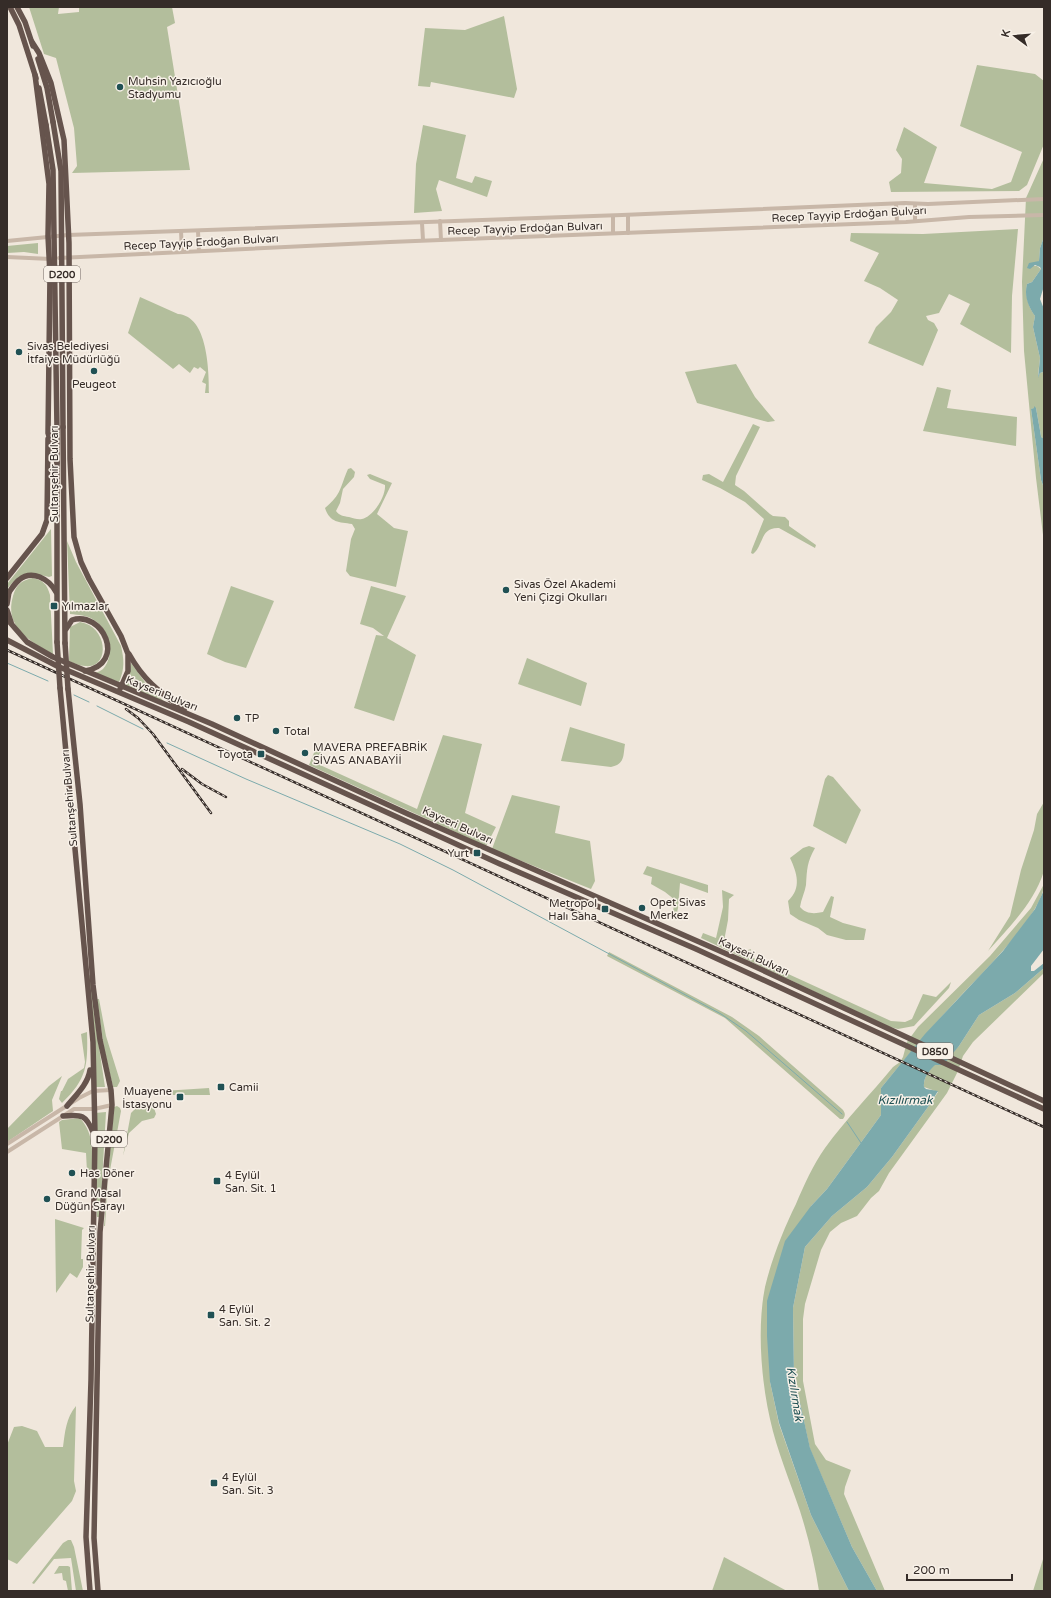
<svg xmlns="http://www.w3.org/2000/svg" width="1051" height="1598" viewBox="0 0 1051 1598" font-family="'Varela Round',sans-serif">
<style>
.green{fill:#b3be9c}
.water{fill:#7caaac}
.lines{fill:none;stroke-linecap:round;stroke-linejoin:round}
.stream{stroke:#7caaac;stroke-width:1}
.tertiary{stroke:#c8b7a8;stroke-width:4}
.trunk{stroke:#66544d;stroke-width:5.5}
.rail-casing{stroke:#352c28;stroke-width:2.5}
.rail{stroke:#f8f1e8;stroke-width:1;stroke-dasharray:3;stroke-linecap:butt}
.trunk-bridge{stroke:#66544d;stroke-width:5.5}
.poi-dot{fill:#205154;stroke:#f8f1e8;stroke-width:1.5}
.labels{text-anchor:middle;stroke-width:3;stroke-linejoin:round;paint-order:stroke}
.shield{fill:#f8f1e8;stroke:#706762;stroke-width:1}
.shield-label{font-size:10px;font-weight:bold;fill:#352c28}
.poi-label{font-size:11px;fill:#352c28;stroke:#f8f1e8;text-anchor:start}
.street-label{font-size:11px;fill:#352c28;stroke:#f8f1e8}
.water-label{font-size:12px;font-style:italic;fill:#205154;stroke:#f8f1e8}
</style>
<rect width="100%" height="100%" fill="#f0e7dc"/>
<g class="green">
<path d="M29 7H59L58 14 79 12V7H172L175 23 167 27 190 170 72 173 77 166 74 128 56 58 44 54Z"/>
<path d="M504 16 517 89 514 98 431 82 430 87 418 86 425 28 465 30Z"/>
<path d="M977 65 1035 74 1044 81V144L1027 185 1019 191 891 192 889 182 901 173 902 159 896 150 904 127 937 147 924 183 992 189 1011 182 1022 152 960 126Z"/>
<path d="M423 125 466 135 456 178 472 183 475 176 492 181 487 197 439 180 436 189 442 211 414 213 416 164Z"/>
<path d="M1044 158V237L1040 248 1039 261 1032 266H1037L1041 269 1032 282 1027 284C1025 296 1028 306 1035 316L1033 327 1040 358 1038 375V377L1040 373 1043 372 1044 374V438H1042L1041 436 1036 408 1031 409 1041 480 1044 488V543L1036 478 1024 351 1022 282 1026 198Z"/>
<path d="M1018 229 1012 296 1011 353 960 324 970 304 949 294 939 313 926 316 928 320 934 323 938 330 923 366 868 343 876 327 891 312 898 300 880 288 864 281 879 253 850 241 851 233 923 234Z"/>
<path d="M38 243V254L24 252 7 253V246Z"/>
<path d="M140 297 178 314C208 316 209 371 209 393H205L206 384 202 382 206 372 200 367 198 369 194 367 190 373 179 364 173 369 128 333Z"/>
<path d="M736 364 755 397 775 421 768 422 697 403 685 372Z"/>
<path d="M937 387 951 390 947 408 1017 417 1016 446 923 431Z"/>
<path d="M753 424 760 427 736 476 735 485 744 491 770 514 773 516 785 517 789 521V526L816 545 815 548 779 528C760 527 764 545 753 554L751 553 752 549 764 519 745 502 720 488 702 480 703 475 709 474 723 482Z"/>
<path d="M351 468 355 472 354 477 343 489 340 503 336 511C340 516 343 516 349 517 353 518 358 520 362 519 374 516 386 496 385 485L370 479 367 475 370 474 392 483 377 514 394 528 408 531 396 587 350 576 346 571 351 539 355 529 352 524C339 522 330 523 325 508 342 494 340 487 348 469Z"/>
<path d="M51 529 52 576 49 577C32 572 18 574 7 589V584Z"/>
<path d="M67 541 76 562 121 646C124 659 125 669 119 682L95 673C97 672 101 671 103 669 116 655 109 629 94 620 87 615 78 615 70 614Z"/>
<path d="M32 578C43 580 47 584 50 595L53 654C29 641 4 627 13 596 16 585 21 581 32 578Z"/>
<path d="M231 586 274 601 246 668 225 662 207 654Z"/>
<path d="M371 586 406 596 387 638 416 655 394 721 354 708 376 635 384 636 373 628 360 624Z"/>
<path d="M80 622C108 626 111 669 85 666 80 666 74 663 69 661L70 627Z"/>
<path d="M527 658 587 683 581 706 518 684Z"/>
<path d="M131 663 150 689 165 702 125 686Z"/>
<path d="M570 727 625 744C623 756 625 764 611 767L561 761Z"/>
<path d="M443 735 482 744 465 813 496 827 486 846 309 765 318 743 319 751 322 753 318 757 320 765 417 809Z"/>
<path d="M828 775 833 777 861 810 846 844 813 826 825 779Z"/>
<path d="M512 795 560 806 555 833 590 841 595 881 591 889 492 849Z"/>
<path d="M1044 802V871C1034 903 1010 926 988 951L1010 916 1021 870 1034 830 1037 814Z"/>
<path d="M809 846 815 848C807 862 807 869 806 885 805 892 801 899 800 907 806 914 814 914 823 912L831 896 834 897 830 917 843 923 866 929 864 940H846L827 935 818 928 799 920 790 914 788 901C802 888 797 873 790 858L803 848Z"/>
<path d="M647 866 708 885V893L680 883 678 908 676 917 672 916 675 900 665 892 651 884 652 877 643 874Z"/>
<path d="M1044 884C1044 914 976 979 955 1002 929 1030 905 1059 881 1088V1115L827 1189 811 1206 770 1382 779 1424 811 1515 849 1591H819C815 1565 808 1536 800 1511 790 1481 777 1451 770 1419 761 1379 757 1327 765 1287 771 1261 784 1228 796 1204 804 1185 813 1165 825 1148 846 1119 871 1094 893 1067L900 1062 903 1057 907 1042 918 1027 990 956 1031 908Z"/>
<path d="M722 890 734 895 729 899 728 920 724 941 745 951 751 949 749 956 891 1021 905 1022 912 1019 923 994 936 997 951 982 949 988 914 1026 898 1029 890 1027 701 938 703 933 716 938 723 907Z"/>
<path d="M609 952 732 1017 759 1036 842 1109C845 1112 846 1115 843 1119H840L725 1018 607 956Z"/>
<path d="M1044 968V973L973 1042 963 1056 958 1071 947 1093 889 1173 879 1191 871 1198 857 1216 841 1223 830 1232 821 1250 805 1304 803 1319V1381L815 1444 826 1460 851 1470 845 1487 844 1494 885 1591H877L852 1547 810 1449 794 1375 793 1308 805 1247 832 1216 867 1187 892 1157 928 1107 938 1092 924 1087C923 1078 929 1071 934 1065H940L959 1046 979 1015 1015 993Z"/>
<path d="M90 975 93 1007 105 1087H94L88 976Z"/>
<path d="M97 999H99L106 1036 120 1081 117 1087H113L104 1048Z"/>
<path d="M87 1032C88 1065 87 1079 62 1103L59 1099 61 1091H62L68 1079 84 1068 85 1062 81 1034Z"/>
<path d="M62 1076 52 1100 53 1111 7 1142V1129L49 1086Z"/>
<path d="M209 1088 210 1095H163V1091Z"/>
<path d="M136 1102H152L156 1114 154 1118 142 1121 129 1133 123 1156 131 1113 135 1109Z"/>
<path d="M117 1106 120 1108 121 1111 108 1181 105 1226H104L114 1107Z"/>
<path d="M106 1112 100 1217H97L95 1113Z"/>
<path d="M80 1118C95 1135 92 1153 92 1174L91 1175 87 1172 86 1153 62 1149 59 1122 62 1120Z"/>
<path d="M55 1219 84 1228 82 1230 81 1259H83V1267L77 1278 70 1273 56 1293Z"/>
<path d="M76 1406 74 1481 76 1491 72 1501 17 1564 7 1559V1445L14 1427 22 1426 37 1431 45 1447H63C65 1432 66 1418 76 1406Z"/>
<path d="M68 1540H71L74 1547 83 1591H76L71 1558 54 1559 34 1584 32 1583 63 1543Z"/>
<path d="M1044 1556V1591H1033Z"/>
<path d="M724 1557 787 1591H712Z"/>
<path d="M59 1566H68L70 1567 72 1591H68L66 1581 63 1580 62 1573 54 1574Z"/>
</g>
<g class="water">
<path d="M1044 237V286L1040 299 1044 309V374L1043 372 1040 373 1038 378 1040 358 1033 327 1035 316C1028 306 1024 296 1027 284L1032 282 1041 269 1040 267 1035 265 1030 269 1027 268 1029 263 1039 261 1040 248Z"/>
<path d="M1034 406 1036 408 1041 436 1042 438H1044V488L1041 480 1031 409 1034 408Z"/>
<path d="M1044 890V949L1031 966V971H1034L1044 963V968L1015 993 979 1015 959 1046 943 1065H935C929 1071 923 1078 924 1087L926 1089 938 1091 928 1107 892 1157 867 1187 832 1216 805 1247 793 1308 794 1375 810 1448 852 1547 877 1591H849L811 1515 779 1423 770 1382 767 1336V1301L785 1241 811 1206 827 1189 881 1115V1088L925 1034 1003 951 1035 909Z"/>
</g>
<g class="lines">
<g class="stream">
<path d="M7 663 48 681"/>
<path d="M74 695 89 702"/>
<path d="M97 706 143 729"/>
<path d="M167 743 246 779 400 844 453 870 721 1014 746 1031 842 1114"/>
<path d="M847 1122 861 1143"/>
</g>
<g class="tertiary">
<path d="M896 204 897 222"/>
<path d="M915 204V221"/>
<path d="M628 215V233"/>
<path d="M613 216V233"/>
<path d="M440 221 441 240"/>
<path d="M422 223 423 240"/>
<path d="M181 231 182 252"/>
<path d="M198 231 199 251"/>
<path d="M7 241 68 235 622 215 905 203 928 204 1044 199"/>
<path d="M7 257 51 259"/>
<path d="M59 258 390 242 906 222 969 217 1044 215"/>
<path d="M7 1144 79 1098 93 1091 111 1090"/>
<path d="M7 1152 74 1109H94L112 1105"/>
</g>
<g class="trunk">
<path d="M10 7 19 25 36 78"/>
<path d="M17 7 25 22 33 46"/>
<path d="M32 42 39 53 51 83 64 140 69 243 70 459 74 537 81 562 89 579 121 636 128 654V671L120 689"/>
<path d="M38 59 47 88 53 122"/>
<path d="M35 75 49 184 48 236 50 275 48 433 57 463"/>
<path d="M39 88 46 125"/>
<path d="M63 427 65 643"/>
<path d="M57 428V642"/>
<path d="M7 578 42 534 47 520 48 439"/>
<path d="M7 595C11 590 14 584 19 580 32 569 49 579 56 592"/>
<path d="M7 604 9 592"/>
<path d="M7 610 11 622"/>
<path d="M7 619 27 642 53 657 212 724 408 814 745 962 1044 1101"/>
<path d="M66 629 72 620C102 610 128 663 85 671"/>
<path d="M7 640 57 666 189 722 500 864 696 949 1044 1109"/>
<path d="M129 654C144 681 160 692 184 710"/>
<path d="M60 688 93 1042 95 1135 91 1380 86 1537 90 1591"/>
<path d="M68 689 80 804 93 985 100 1040 111 1090 112 1105 100 1232 94 1538 98 1591"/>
<path d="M67 1106C76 1095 88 1084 90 1070"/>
<path d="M63 1116C82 1114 86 1115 93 1132"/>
</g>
<g class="rail-casing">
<g id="rail">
<path d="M7 650 1044 1127"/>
<path d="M126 709 138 718 153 734 211 813"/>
<path d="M182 769 202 784 226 797"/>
</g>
</g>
<use href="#rail" class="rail"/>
<g class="trunk-bridge">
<path d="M53 122 61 171 63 427"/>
<path d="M46 125 53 170 57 428"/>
<path d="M57 642 60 688"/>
<path d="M65 643 68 689"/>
</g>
</g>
<g class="poi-dot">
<circle cx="120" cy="87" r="4"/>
<circle cx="19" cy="352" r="4"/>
<circle cx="94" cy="371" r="4"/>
<circle cx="506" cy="590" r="4"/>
<rect x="50" y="602" width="8" height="8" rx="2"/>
<circle cx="237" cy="718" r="4"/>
<circle cx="276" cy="731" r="4"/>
<circle cx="305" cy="753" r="4"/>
<rect x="257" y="750" width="8" height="8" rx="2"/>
<rect x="473" y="849" width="8" height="8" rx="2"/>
<circle cx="642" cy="908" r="4"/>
<rect x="601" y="905" width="8" height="8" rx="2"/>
<rect x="217" y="1083" width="8" height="8" rx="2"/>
<rect x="176" y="1093" width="8" height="8" rx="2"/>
<circle cx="72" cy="1173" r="4"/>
<rect x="213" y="1177" width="8" height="8" rx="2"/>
<circle cx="47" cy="1199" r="4"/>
<rect x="207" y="1311" width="8" height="8" rx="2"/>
<rect x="210" y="1479" width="8" height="8" rx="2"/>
</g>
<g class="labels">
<g class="shield">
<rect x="44" y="266" width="36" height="16" rx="3"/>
<rect x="917" y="1043" width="36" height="16" rx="3"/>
<rect x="91" y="1131" width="36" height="16" rx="3"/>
</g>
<g class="shield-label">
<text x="62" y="278">D200</text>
<text x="935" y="1055">D850</text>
<text x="109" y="1143">D200</text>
</g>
<g class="poi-label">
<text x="128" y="85">Muhsin Yazıcıoğlu<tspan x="128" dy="13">Stadyumu</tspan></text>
<text x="27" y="350">Sivas Belediyesi<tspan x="27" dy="13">İtfaiye Müdürlüğü</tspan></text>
<text x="94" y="388" text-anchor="middle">Peugeot</text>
<text x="514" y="588">Sivas Özel Akademi<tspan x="514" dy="13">Yeni Çizgi Okulları</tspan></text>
<text x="62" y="610">Yılmazlar</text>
<text x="245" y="722">TP</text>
<text x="284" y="735">Total</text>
<text x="313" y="751">MAVERA PREFABRİK<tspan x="313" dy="13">SİVAS ANABAYİİ</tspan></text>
<text x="253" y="758" text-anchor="end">Toyota</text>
<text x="469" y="857" text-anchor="end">Yurt</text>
<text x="650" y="906">Opet Sivas<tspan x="650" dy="13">Merkez</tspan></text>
<text x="597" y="907" text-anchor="end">Metropol<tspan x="597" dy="13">Halı Saha</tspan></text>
<text x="229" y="1091">Camii</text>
<text x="172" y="1095" text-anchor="end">Muayene<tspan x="172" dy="13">İstasyonu</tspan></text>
<text x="80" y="1177">Has Döner</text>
<text x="225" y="1179">4 Eylül<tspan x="225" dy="13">San. Sit. 1</tspan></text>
<text x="55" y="1197">Grand Masal<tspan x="55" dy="13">Düğün Sarayı</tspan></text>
<text x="219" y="1313">4 Eylül<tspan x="219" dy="13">San. Sit. 2</tspan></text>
<text x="222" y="1481">4 Eylül<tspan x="222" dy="13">San. Sit. 3</tspan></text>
</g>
<g class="street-label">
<text transform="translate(849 214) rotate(-3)" y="4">Recep Tayyip Erdoğan Bulvarı</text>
<text transform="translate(525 228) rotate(-2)" y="4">Recep Tayyip Erdoğan Bulvarı</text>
<text transform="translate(201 242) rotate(-3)" y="4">Recep Tayyip Erdoğan Bulvarı</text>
<text transform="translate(54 474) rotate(-90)" y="4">Sultanşehir Bulvarı</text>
<text transform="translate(162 693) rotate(22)" y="4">Kayseri Bulvarı</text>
<text transform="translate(69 798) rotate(-95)" y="4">Sultanşehir Bulvarı</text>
<text transform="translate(458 825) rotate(24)" y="4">Kayseri Bulvarı</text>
<text transform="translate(754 956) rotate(25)" y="4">Kayseri Bulvarı</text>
<text transform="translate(90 1274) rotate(-89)" y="4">Sultanşehir Bulvarı</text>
</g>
<g class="water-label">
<text x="905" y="1104">Kızılırmak</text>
<text transform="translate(795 1394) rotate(81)" y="4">Kızılırmak</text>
</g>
</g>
<rect width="1051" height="1598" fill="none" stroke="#352c28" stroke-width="16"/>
<g transform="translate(1015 36) rotate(286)" stroke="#f8f1e8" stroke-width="3" paint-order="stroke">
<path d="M0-3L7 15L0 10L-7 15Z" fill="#352c28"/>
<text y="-6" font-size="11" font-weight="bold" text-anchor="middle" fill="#352c28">K</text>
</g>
<path d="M907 1574v6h105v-6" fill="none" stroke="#352c28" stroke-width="2"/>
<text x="913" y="1574" font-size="12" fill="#352c28" stroke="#f8f1e8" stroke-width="3" paint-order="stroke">200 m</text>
</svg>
